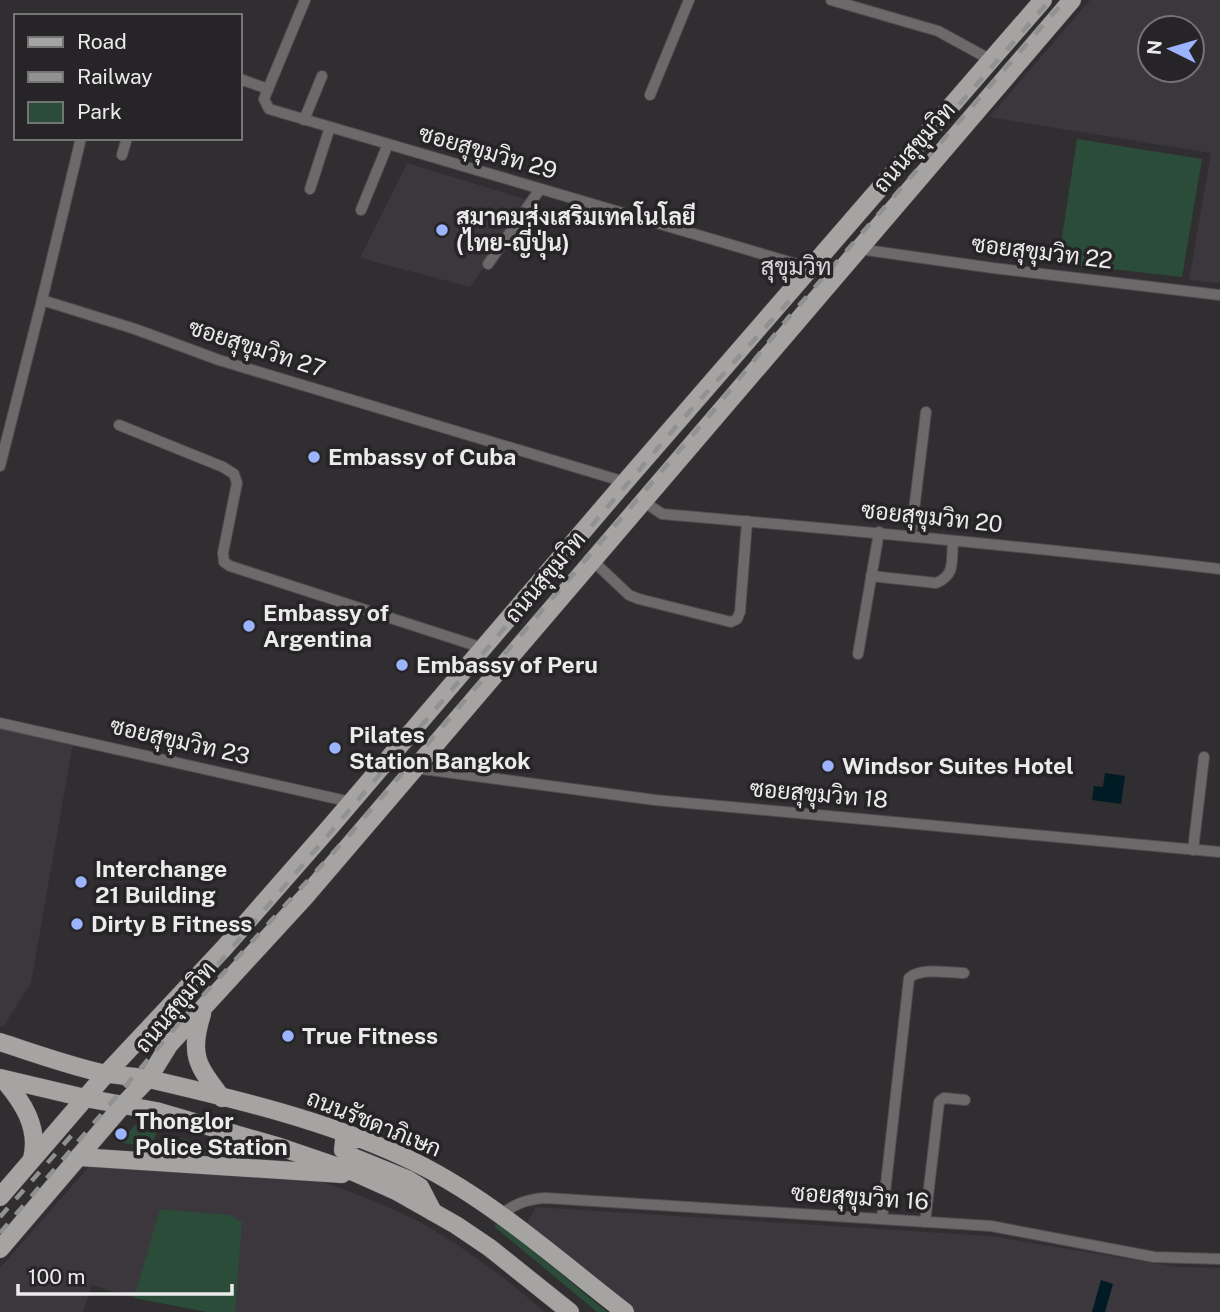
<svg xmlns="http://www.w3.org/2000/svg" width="1220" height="1312" viewBox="0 0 1220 1312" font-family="'Public Sans',Sarabun,sans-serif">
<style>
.built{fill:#3c363d;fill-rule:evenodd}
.green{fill:#2a4c38}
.water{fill:#001b24}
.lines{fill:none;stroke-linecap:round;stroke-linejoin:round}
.minor-casing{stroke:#4e4c4e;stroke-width:12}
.primary-casing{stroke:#4e4c4e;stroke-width:19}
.minor{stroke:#6b696a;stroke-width:10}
.primary{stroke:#a6a3a3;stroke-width:18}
.rail{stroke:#929192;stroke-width:4.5;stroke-dasharray:12 12;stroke-linecap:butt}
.poi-dot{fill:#9cb4fd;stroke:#262426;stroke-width:2.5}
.labels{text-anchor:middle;stroke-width:7;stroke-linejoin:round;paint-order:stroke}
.street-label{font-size:23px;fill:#ecebec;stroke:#262426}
.poi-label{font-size:23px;font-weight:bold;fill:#ecebec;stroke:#262426;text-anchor:start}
.neighbourhood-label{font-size:24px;fill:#d9d6d9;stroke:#262426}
</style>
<rect width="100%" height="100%" fill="#302e30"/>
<g class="built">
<path d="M1090 0H1220V283L1189 280 1211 153 989 117ZM1192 28V70H1150V28Z"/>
<path d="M407 163 531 201 470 287 360 258Z"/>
<path d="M0 728 73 743 31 983 3 1027 0 1026Z"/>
<path d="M92 1163 315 1179 377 1202 422 1223 456 1244 503 1277 545 1312H207L126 1296 92 1285 83 1312H0V1268Z"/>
<path d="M536 1207 990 1236 1177 1267 1220 1268V1312H632L526 1225Z"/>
</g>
<g class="green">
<path d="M1077 139 1202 159 1182 277 1058 263Z"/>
<path d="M135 1125 157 1131 152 1147 123 1143 122 1141Z"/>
<path d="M182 1138 222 1150 224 1154 222 1157 180 1150Z"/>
<path d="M160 1209 230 1215 242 1222 235 1312H207L134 1298Z"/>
<path d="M494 1223 503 1226 607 1312H597L496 1228Z"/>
</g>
<g class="water">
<path d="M1105 773 1125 776 1121 804 1092 800 1094 786 1103 787Z"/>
<path d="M1101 1280 1113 1284 1105 1312H1092Z"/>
</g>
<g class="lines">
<g class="minor-casing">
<g id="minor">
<path d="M305 0 268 89 264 99 269 109 810 268"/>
<path d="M831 0 938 31 991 60"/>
<path d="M240 79 268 89"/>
<path d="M650 95 689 0"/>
<path d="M304 120 322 76"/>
<path d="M122 155 127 138"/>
<path d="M310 189 330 127"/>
<path d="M361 210 388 144"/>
<path d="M859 249 993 268 1220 295"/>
<path d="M488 264 540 189"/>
<path d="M42 300 81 138"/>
<path d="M119 425 223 467 234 474 237 483 223 553 224 562 230 566 483 648"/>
<path d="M0 466 42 300 135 329 219 360 625 482"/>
<path d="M643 501 662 514C848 530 1034 547 1220 569"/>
<path d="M911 535 926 412"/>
<path d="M592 560 629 595 639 599 731 622 737 619 740 612 747 521"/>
<path d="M871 576 936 583C956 575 951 561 953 542"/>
<path d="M858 654 879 532"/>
<path d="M0 723 351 802"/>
<path d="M415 768 655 800 1220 852"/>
<path d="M1193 850 1204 757"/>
<path d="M500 1215C515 1204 526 1199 546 1198L991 1226 1154 1257 1220 1259"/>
<path d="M882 1219 909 978C922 967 948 973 964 973"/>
<path d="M925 1222 939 1102 944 1098 965 1100"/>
</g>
</g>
<g class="primary-casing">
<g id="primary">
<path d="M202 1014C189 1055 197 1065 222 1098"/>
<path d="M0 1042C34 1053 67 1065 102 1073 117 1076 134 1076 149 1079 235 1099 324 1120 404 1157 485 1194 555 1258 625 1312"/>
<path d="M0 1078 85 1098 156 1111 280 1147 356 1173 396 1191 456 1225 490 1248 570 1312"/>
<path d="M3 1079C22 1101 40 1127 32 1159"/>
<path d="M358 1139 344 1141 343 1150 348 1155 407 1179 420 1187 433 1212"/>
<path d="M79 1157 342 1174"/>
<path d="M0 1197 106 1074 224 948 330 827 625 482 1043 0"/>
<path d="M0 1249 123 1105 148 1079 169 1045 305 897 1072 0"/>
</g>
</g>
<use href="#minor" class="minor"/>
<use href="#primary" class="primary"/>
<g class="rail">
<path d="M912 159 1050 0"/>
<path d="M202 983 680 422 791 299"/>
<path d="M0 1217 79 1127"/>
<path d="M0 1233 198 1001 351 833 715 409 788 318 1065 0"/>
</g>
</g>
<g class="poi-dot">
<circle cx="442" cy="230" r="7"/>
<circle cx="314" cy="457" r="7"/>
<circle cx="249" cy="626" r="7"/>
<circle cx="402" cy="665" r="7"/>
<circle cx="335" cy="748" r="7"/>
<circle cx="828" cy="766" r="7"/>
<circle cx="81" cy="882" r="7"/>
<circle cx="77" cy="924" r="7"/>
<circle cx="288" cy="1036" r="7"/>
<circle cx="121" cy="1134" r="7"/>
</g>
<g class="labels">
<g class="street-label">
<text transform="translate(914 147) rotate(-49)" y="8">ถนนสุขุมวิท</text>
<text transform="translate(488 152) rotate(16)" y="8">ซอยสุขุมวิท 29</text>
<text transform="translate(1042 252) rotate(7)" y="8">ซอยสุขุมวิท 22</text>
<text transform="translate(257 348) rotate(18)" y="8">ซอยสุขุมวิท 27</text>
<text transform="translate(932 517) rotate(6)" y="8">ซอยสุขุมวิท 20</text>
<text transform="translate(545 577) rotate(-50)" y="8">ถนนสุขุมวิท</text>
<text transform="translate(180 741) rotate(13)" y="8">ซอยสุขุมวิท 23</text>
<text transform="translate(819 794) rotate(5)" y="8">ซอยสุขุมวิท 18</text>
<text transform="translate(175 1007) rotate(-50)" y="8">ถนนสุขุมวิท</text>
<text transform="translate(374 1123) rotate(22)" y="8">ถนนรัชดาภิเษก</text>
<text transform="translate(860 1197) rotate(4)" y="8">ซอยสุขุมวิท 16</text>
</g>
<g class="poi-label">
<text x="456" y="225">สมาคมส่งเสริมเทคโนโลยี<tspan x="456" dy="26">(ไทย-ญี่ปุ่น)</tspan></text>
<text x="328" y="465">Embassy of Cuba</text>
<text x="263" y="621">Embassy of<tspan x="263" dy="26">Argentina</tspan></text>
<text x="416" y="673">Embassy of Peru</text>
<text x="349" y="743">Pilates<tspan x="349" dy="26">Station Bangkok</tspan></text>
<text x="842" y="774">Windsor Suites Hotel</text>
<text x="95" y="877">Interchange<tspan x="95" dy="26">21 Building</tspan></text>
<text x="91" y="932">Dirty B Fitness</text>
<text x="302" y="1044">True Fitness</text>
<text x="135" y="1129">Thonglor<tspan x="135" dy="26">Police Station</tspan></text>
</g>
<g class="neighbourhood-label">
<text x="796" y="275">สุขุมวิท</text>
</g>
</g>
<rect x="14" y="14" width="228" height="126" fill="#262426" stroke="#757475" stroke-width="2"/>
<rect x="28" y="37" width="35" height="10" fill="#a6a3a3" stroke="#757475" stroke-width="2"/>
<text x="77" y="49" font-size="21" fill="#ecebec">Road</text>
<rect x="28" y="72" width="35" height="10" fill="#929192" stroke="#757475" stroke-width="2"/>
<text x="77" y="84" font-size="21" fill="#ecebec">Railway</text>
<rect x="28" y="102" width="35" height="21" fill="#2a4c38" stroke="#757475" stroke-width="2"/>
<text x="77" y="119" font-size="21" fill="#ecebec">Park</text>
<g transform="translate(1171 49) rotate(275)"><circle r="33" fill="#262426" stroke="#757475" stroke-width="2"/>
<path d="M0-5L12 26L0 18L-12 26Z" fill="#9cb4fd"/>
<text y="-10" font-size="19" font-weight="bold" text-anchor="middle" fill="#ecebec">N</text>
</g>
<path d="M18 1284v10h214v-10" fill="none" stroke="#ecebec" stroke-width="3.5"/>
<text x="28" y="1284" font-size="21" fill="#ecebec" stroke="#262426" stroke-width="5" paint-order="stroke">100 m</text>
</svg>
